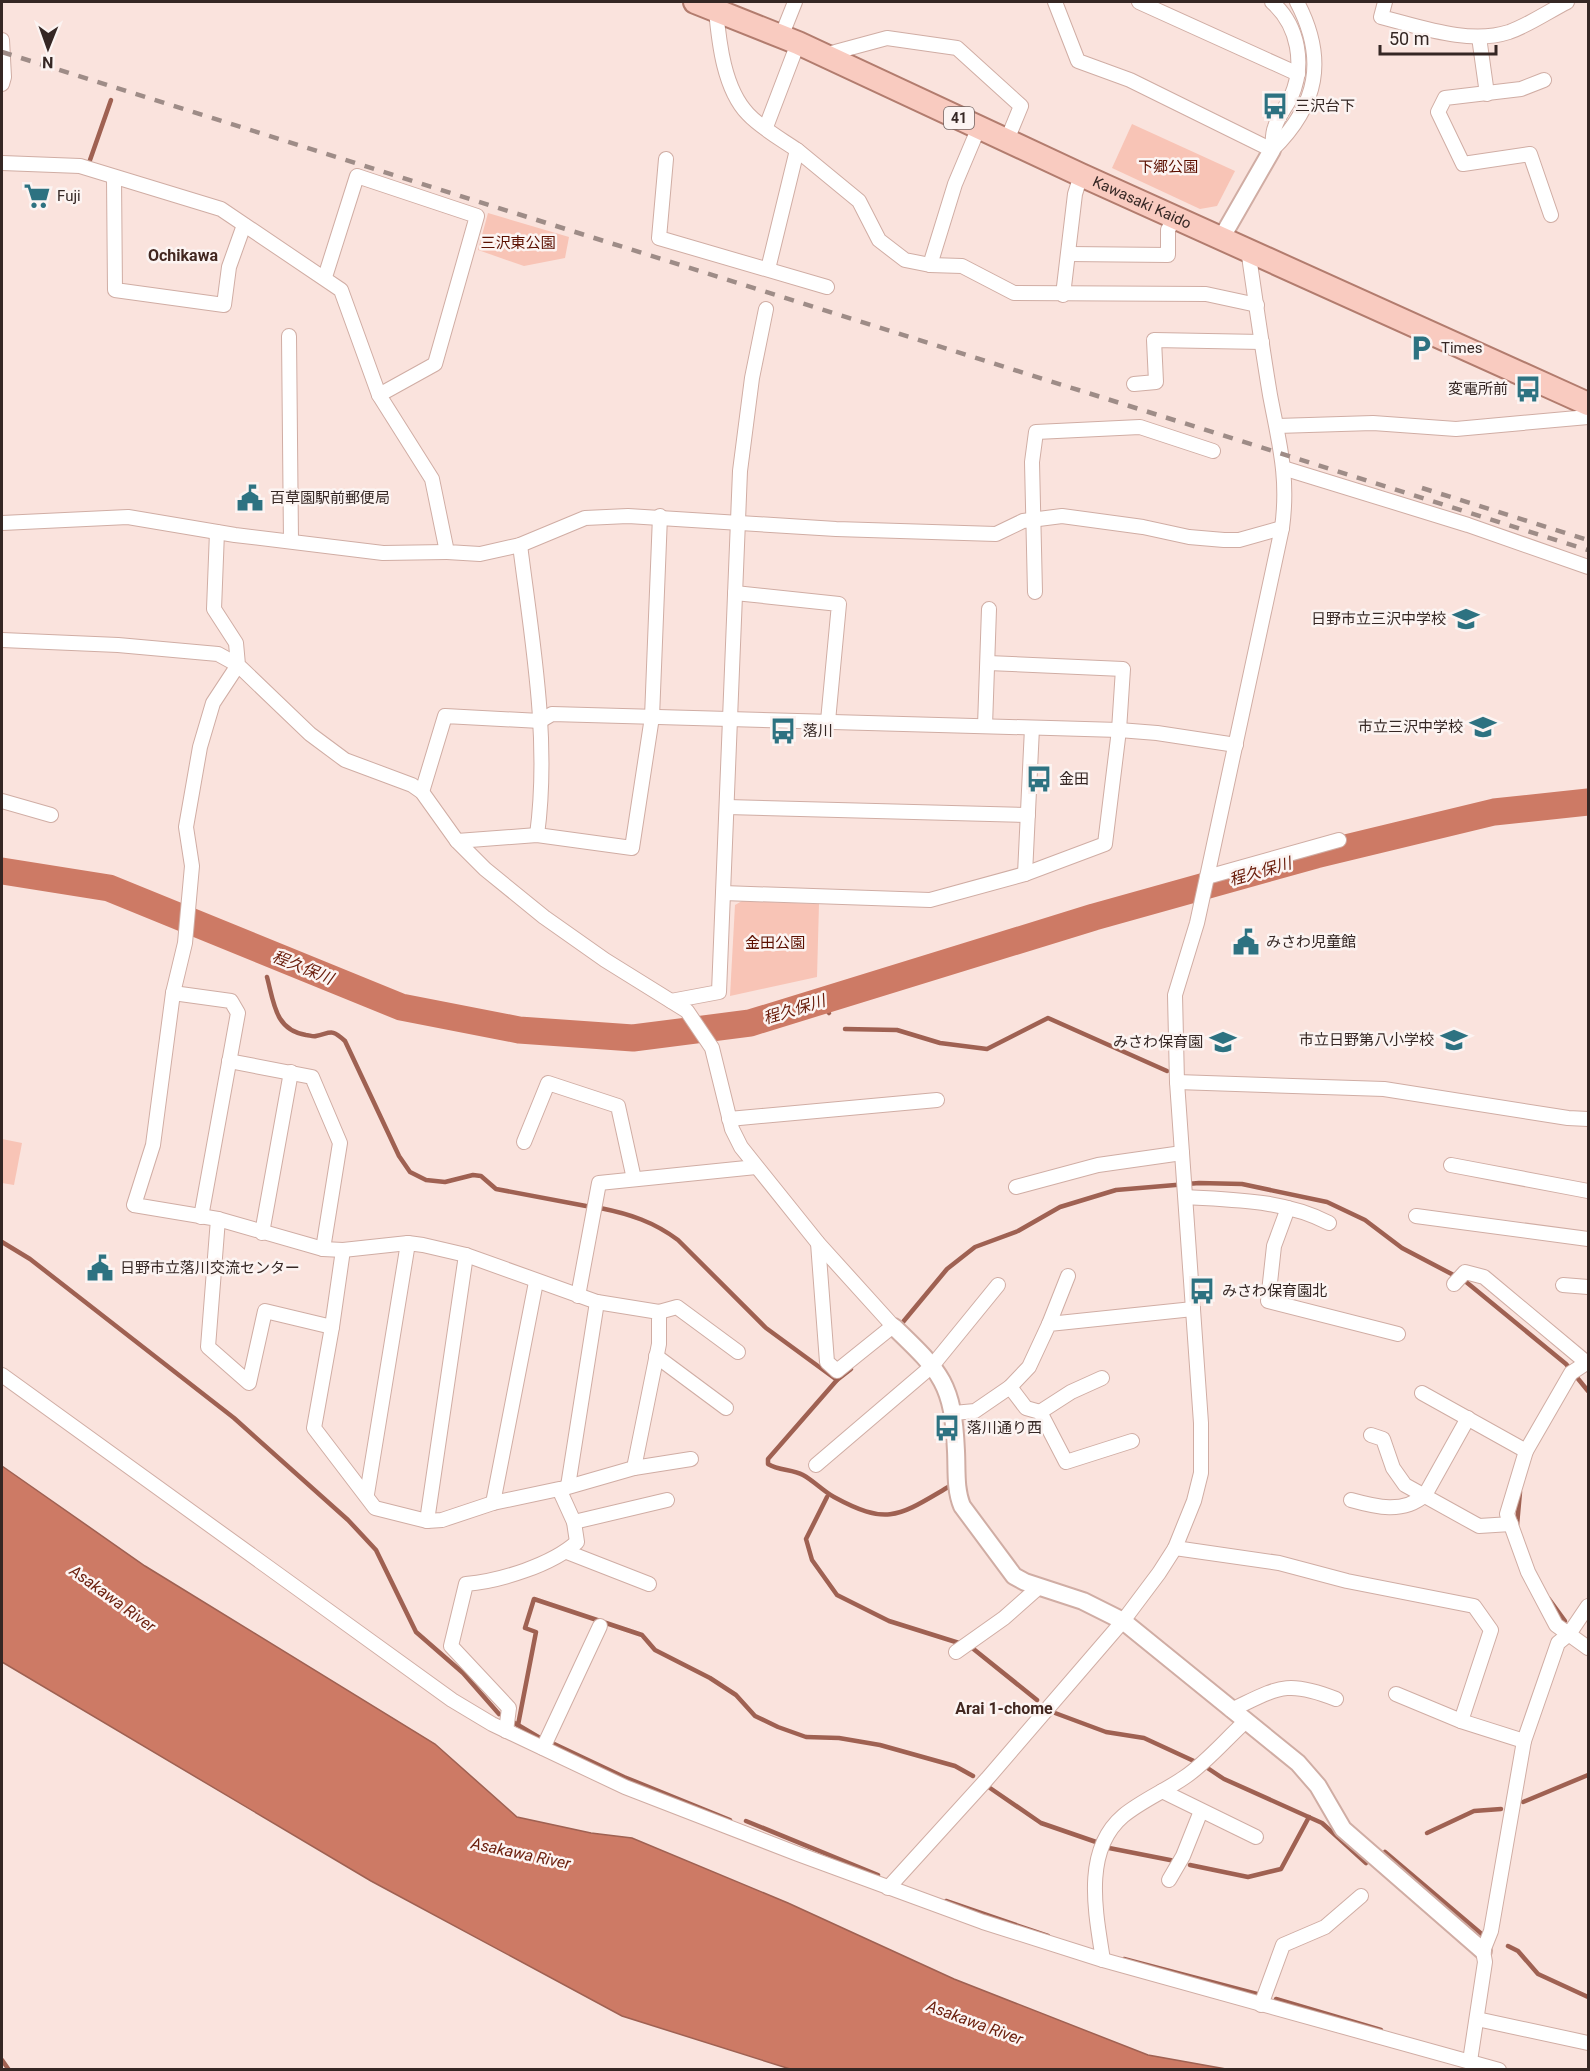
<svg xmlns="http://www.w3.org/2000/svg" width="1590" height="2071" viewBox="0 0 1590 2071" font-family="Roboto,'Noto Sans JP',sans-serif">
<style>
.green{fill:#f8c4b6}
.water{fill:#cd7a65;stroke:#9f6152;stroke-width:1.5}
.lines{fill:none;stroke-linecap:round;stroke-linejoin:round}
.stream{stroke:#9f6152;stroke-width:4.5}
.river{stroke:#cd7a65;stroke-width:27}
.minor-casing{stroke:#d0ada4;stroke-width:16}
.tertiary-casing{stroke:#d0ada4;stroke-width:20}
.primary-casing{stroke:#b27c6e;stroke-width:26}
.minor{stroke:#fff;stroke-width:14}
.tertiary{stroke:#fff;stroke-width:16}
.primary{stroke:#f9cbc0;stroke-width:22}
.rail{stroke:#9e8c87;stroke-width:4.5;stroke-dasharray:10 10;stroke-linecap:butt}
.labels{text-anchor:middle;stroke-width:5;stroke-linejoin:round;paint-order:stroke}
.shield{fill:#fcf4f2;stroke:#716462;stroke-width:1.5}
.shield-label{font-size:14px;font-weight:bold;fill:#352724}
.poi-label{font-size:15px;fill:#352724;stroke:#fcf4f2;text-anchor:start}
.park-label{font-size:15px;fill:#5c1000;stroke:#fcf4f2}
.street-label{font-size:15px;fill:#352724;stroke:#fcf4f2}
.neighbourhood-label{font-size:16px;font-weight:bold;fill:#422720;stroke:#fcf4f2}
.water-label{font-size:16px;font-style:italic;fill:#6c200e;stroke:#fcf4f2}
</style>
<rect width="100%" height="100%" fill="#fae3dd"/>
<g class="green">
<path d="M1132 124 1235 171 1217 206 1200 209 1112 168Z"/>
<path d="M488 213 569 237 565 258 524 266 478 250Z"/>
<path d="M742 901 819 904 817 977 730 996 735 905Z"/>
<path d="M2 1139 22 1143 14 1185 2 1183Z"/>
</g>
<path class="water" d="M2 1466 145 1566 435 1744 517 1817 591 1833 632 1838 788 1903 954 1979 1148 2055 1226 2069H790L622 2016 371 1881 2 1662Z"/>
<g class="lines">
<g class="stream">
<path d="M90 160 111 100"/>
<path d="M277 965 280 959"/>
<path d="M267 977C274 1003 275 1030 306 1035 309 1035 313 1037 316 1036 331 1033 331 1028 345 1041L399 1156 410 1172 426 1180 445 1182 473 1175 481 1176 496 1189 586 1206"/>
<path d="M821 1002 829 1013"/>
<path d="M845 1029 897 1030 940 1043 987 1049 1048 1018 1167 1071"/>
<path d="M600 1208C630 1214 654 1222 678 1240L766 1328 837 1380"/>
<path d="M2 1242 30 1259 234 1418 348 1520 376 1550 416 1632 463 1673 499 1714"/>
<path d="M898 1328 947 1269 975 1247 1018 1231 1060 1207 1116 1190 1199 1183 1242 1184 1327 1202 1365 1220 1402 1248 1465 1281 1566 1364 1588 1391"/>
<path d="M851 1369 837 1380 768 1459V1464C779 1471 792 1469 803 1475 814 1481 823 1491 834 1497 889 1527 900 1515 950 1486"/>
<path d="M827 1497 806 1539 812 1560 837 1595 889 1621 959 1643"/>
<path d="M1517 1525 1520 1492"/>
<path d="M1549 1599 1565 1621"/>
<path d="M971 1647 1037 1700"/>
<path d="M1055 1713 1106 1732 1144 1738 1196 1762"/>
<path d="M513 1722 540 1738"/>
<path d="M518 1725 536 1632 525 1628 534 1599 642 1635 655 1650 710 1678 736 1695 755 1716 778 1727 806 1737 839 1738 880 1745 955 1766 973 1776"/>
<path d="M552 1743 624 1777 730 1820"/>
<path d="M1206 1767 1224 1779 1322 1823 1366 1863"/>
<path d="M990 1788 1041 1823 1099 1843"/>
<path d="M1523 1802 1588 1775"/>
<path d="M746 1821 878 1875"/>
<path d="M1427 1833 1474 1811 1501 1809"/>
<path d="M1109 1848 1175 1861"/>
<path d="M1385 1852 1484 1936"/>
<path d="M1190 1865 1248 1877 1281 1869 1309 1817"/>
<path d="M946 1901 1048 1936"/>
<path d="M1508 1946 1518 1951 1538 1974 1588 1997"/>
<path d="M1124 1959 1257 1994"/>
<path d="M1276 1999 1381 2030"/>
<path d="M2 2060 9 2070"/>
</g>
<path class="river" d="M2 871 109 888 401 1007 519 1030 633 1038 750 1023 1094 917 1316 855 1494 812 1588 802"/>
<g class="minor-casing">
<g id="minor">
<path d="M1055 2 1078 61 1130 80 1272 150"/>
<path d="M1139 2 1298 74"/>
<path d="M1385 2 1381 17C1421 27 1469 45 1509 32 1529 25 1549 11 1567 2"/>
<path d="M716 10C719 43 724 89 748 114 761 128 781 139 797 150L768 269"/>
<path d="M781 37 795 2"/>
<path d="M1479 37 1487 94"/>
<path d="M2 40 4 77 2 84"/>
<path d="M824 55 887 38 957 48 1021 106 1007 140"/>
<path d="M1544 80 1521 89 1445 98 1438 112 1463 164 1530 154 1551 215"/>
<path d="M766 127 798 43"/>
<path d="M797 150 859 201 879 240 905 260 930 265 962 266 1014 293 1206 294 1257 305"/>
<path d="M1272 150C1318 105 1327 59 1297 2"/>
<path d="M1272 150C1273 143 1272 134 1275 127 1278 116 1286 107 1291 97 1305 65 1299 26 1272 2"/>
<path d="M666 159 659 238 827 287"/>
<path d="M2 163 80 166 221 209 341 290 379 395 432 479 447 552 480 554 520 545 585 518 628 516 836 529 996 534 1023 521 1062 516 1143 527 1189 537 1224 540H1239L1282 528"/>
<path d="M114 178 115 290 224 305 229 267 244 225"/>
<path d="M1069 254 1168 255V230L1175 216"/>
<path d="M930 265 955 184 979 127"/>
<path d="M325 277 357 176 477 216 435 364 379 395"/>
<path d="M1063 295 1075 194 1081 175"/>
<path d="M289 336 291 541"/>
<path d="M1134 384 1156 382 1154 340 1262 342"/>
<path d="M1277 426 1373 423 1456 429 1588 417"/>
<path d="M1283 468 1468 525 1588 567"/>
<path d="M2 523 128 517 235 535 383 553 447 552"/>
<path d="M217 532 214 609 236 643 238 665 310 734 345 760 412 785 422 792 457 841 485 869 544 917 605 960 687 1011 712 1048 732 1129 741 1147 818 1243 894 1327"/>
<path d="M520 545C532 640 550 739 537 835"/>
<path d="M1035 592 1032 462 1036 432 1140 427 1213 451"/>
<path d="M735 593 839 604 828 721"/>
<path d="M2 640 118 645 218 654 238 665 213 703 200 747 186 827 192 866 185 943 173 993 153 1145 134 1205 218 1219 208 1347 249 1383 265 1311 332 1327 314 1428 375 1508 427 1521 442 1520 493 1503 559 1489 574 1522 577 1542C552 1565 500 1581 466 1584L451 1646 509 1708 506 1731"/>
<path d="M985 726 989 609"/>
<path d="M422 792 445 716 540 721 552 714 1119 730 1157 733 1236 745"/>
<path d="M2 801 51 815"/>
<path d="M727 807 1028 815"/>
<path d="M457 841 537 835 632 848 652 717 660 516"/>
<path d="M1025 874 1032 728"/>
<path d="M1207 877 1339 840"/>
<path d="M723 893 930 900 1025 874 1105 844 1119 730 1123 669 988 663"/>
<path d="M173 993 231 1001 238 1013 201 1217"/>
<path d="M671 1001 719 992 740 471 752 378 766 309"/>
<path d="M229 1061 312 1077 340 1143 323 1249"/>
<path d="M1177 1082 1384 1089 1568 1118 1588 1119"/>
<path d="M729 1119 937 1100"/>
<path d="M524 1142 548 1083 618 1106 634 1179"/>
<path d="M1451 1165 1588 1191"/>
<path d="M1016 1187 1098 1165 1182 1153"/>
<path d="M1186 1197C1235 1200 1285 1200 1329 1223"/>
<path d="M1288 1208 1274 1246 1268 1301 1398 1334"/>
<path d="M1416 1216 1588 1239"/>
<path d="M218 1219 323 1249 343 1250 408 1243 423 1245 466 1255 597 1302 659 1312V1344L634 1468"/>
<path d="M262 1233 291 1072"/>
<path d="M818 1243 827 1362 837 1371 893 1326"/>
<path d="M1454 1284 1465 1272 1484 1277 1587 1363"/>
<path d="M1563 1285 1588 1287"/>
<path d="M578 1296 599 1183 756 1167"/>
<path d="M659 1312 677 1307 738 1352"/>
<path d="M1049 1324 1068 1276"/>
<path d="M332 1327 343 1250"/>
<path d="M656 1356 726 1408"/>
<path d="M1588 1362 1571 1373 1526 1451 1507 1514 1528 1572 1556 1625 1588 1648"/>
<path d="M2 1375 452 1700 492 1724 625 1787 798 1854 983 1922 1103 1960 1499 2070"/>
<path d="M1010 1387 1029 1367 1049 1324 1193 1309"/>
<path d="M1422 1393 1526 1451"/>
<path d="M1040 1412 1071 1392 1102 1378"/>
<path d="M954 1413 975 1411 1010 1387 1026 1408 1040 1412 1066 1462 1132 1441"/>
<path d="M1371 1435 1383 1439 1393 1468 1405 1485 1479 1526 1511 1524"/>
<path d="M816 1465 932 1366 998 1285"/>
<path d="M568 1486 597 1302"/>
<path d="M561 1489 634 1468 691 1459"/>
<path d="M367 1494 408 1243"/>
<path d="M1351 1500C1376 1507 1403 1514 1425 1495L1468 1418"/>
<path d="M493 1503 536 1282"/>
<path d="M427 1521 466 1255"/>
<path d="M574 1522 667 1500"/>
<path d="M1175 1548 1279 1563 1347 1581 1474 1606 1491 1630 1461 1721"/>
<path d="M567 1552 649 1584"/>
<path d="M956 1652 1004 1618 1039 1587"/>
<path d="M1396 1694 1461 1721 1524 1741"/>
<path d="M1231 1710C1278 1688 1286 1679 1336 1699"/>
<path d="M543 1748 600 1626"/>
<path d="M1162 1791 1256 1837"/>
<path d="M1169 1880 1183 1856 1201 1811"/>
<path d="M888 1888 987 1779 1123 1621 1159 1573 1175 1548 1194 1501 1201 1473V1423L1177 1082 1175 995 1197 923 1207 877 1282 528C1289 477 1279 443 1270 395 1262 347 1255 298 1248 249"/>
<path d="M1103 1960C1096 1914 1082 1851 1123 1816 1141 1801 1165 1791 1185 1777 1207 1762 1226 1739 1246 1721"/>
<path d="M1261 2005 1283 1945 1325 1927 1361 1896"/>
<path d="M1477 2019 1588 2043"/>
<path d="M1470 2061 1485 1962 1483 1951 1491 1931 1524 1741 1558 1643 1569 1634 1588 1606"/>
</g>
</g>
<g class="tertiary-casing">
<g id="tertiary">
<path d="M1222 237 1272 150"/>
<path d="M894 1327C942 1373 953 1384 956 1451 957 1470 955 1489 962 1506L1014 1576 1025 1582 1083 1601 1123 1621 1298 1763 1318 1786 1343 1829 1483 1951"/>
</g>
</g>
<g class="primary-casing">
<g id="primary">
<path id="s1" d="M695 2 798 43 1081 175 1588 404"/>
</g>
</g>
<use href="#minor" class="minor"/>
<use href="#tertiary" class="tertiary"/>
<use href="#primary" class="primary"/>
<g class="rail">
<path d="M2 52 1588 550"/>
<path d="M1422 488 1588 540"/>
</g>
</g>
<defs>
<g id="bus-bare" transform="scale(2.07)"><path d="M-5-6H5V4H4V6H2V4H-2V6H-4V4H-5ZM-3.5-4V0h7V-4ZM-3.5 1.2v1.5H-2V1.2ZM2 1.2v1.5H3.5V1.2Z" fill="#2d7281" stroke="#fcf4f2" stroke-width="2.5" paint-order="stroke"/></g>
<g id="supermarket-bare" transform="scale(2.07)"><path d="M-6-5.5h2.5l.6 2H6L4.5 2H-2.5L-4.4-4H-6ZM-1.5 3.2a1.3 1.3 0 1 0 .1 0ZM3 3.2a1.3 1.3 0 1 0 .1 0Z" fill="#2d7281" stroke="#fcf4f2" stroke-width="2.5" paint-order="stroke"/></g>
<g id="parking-bare" transform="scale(2.07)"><path d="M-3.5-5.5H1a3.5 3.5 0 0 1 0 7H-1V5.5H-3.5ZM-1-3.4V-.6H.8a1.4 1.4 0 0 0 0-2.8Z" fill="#2d7281" stroke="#fcf4f2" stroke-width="2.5" paint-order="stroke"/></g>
<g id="civic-bare" transform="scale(2.07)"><path d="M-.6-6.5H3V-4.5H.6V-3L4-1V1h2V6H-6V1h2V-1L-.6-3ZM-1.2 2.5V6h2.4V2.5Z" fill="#2d7281" stroke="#fcf4f2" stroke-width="2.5" paint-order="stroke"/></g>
<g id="school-bare" transform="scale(2.07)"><path d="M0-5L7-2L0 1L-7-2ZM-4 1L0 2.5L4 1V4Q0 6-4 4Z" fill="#2d7281" stroke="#fcf4f2" stroke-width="2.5" paint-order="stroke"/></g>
</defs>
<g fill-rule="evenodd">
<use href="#bus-bare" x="1275" y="106"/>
<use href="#supermarket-bare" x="37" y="196"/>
<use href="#parking-bare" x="1421" y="348"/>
<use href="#bus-bare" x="1528" y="389"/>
<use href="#civic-bare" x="250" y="498"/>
<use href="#school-bare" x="1466" y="619"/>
<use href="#school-bare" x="1483" y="727"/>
<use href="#bus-bare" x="783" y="731"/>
<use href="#bus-bare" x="1039" y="779"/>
<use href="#civic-bare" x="1246" y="942"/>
<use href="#school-bare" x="1454" y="1040"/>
<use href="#school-bare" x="1223" y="1042"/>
<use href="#civic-bare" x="100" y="1268"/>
<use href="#bus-bare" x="1202" y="1291"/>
<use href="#bus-bare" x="947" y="1428"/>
</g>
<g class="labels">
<rect class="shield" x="944" y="107" width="30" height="22" rx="4.5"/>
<g class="shield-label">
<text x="959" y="123">41</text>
</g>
<g class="poi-label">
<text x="1295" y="111">三沢台下</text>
<text x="57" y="201">Fuji</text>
<text x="1441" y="353">Times</text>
<text x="1508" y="394" text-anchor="end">変電所前</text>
<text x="270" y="503">百草園駅前郵便局</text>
<text x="1446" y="624" text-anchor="end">日野市立三沢中学校</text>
<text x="1463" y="732" text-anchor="end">市立三沢中学校</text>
<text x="803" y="736">落川</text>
<text x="1059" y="784">金田</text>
<text x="1266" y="947">みさわ児童館</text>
<text x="1434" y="1045" text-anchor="end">市立日野第八小学校</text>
<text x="1203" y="1047" text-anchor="end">みさわ保育園</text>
<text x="120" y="1273">日野市立落川交流センター</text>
<text x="1222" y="1296">みさわ保育園北</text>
<text x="967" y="1433">落川通り西</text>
</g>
<g class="park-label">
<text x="1168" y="172">下郷公園</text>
<text x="518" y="248">三沢東公園</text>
<text x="775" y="948">金田公園</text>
</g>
<g class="street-label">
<text dy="5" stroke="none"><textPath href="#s1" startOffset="490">Kawasaki Kaido</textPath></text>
</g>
<g class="neighbourhood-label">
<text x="183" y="261">Ochikawa</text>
<text x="1004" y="1714">Arai 1-chome</text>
</g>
<g class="water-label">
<text transform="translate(1260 871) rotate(-16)" y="6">程久保川</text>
<text transform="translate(303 967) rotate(22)" y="6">程久保川</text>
<text transform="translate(794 1009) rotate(-17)" y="6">程久保川</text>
<text transform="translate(113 1598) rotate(36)" y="6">Asakawa River</text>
<text transform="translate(521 1853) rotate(12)" y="6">Asakawa River</text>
<text transform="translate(975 2022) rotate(20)" y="6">Asakawa River</text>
</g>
</g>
<rect width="1590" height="2071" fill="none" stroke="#352724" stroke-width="6"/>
<g transform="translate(48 48) rotate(181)" stroke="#fcf4f2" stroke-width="4.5" paint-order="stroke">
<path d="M0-4.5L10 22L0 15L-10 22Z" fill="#352724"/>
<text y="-9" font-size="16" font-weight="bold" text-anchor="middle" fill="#352724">N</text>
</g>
<path d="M1380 45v9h116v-9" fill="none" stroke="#352724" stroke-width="3"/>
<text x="1389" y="45" font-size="18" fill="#352724" stroke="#fcf4f2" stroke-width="4.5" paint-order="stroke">50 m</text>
</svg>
